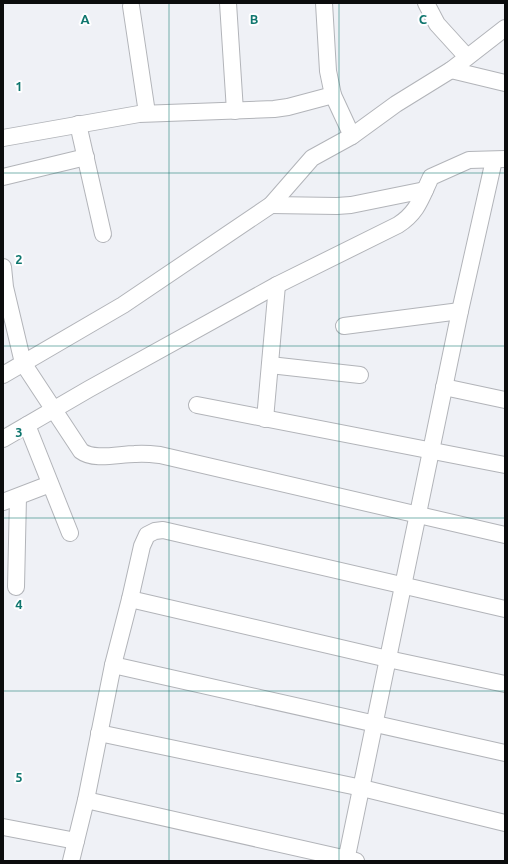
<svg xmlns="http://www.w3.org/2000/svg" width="508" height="864" viewBox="0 0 508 864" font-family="Ubuntu,sans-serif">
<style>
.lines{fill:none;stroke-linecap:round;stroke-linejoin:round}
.street-casing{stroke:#b2b4b9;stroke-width:18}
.street{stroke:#fff;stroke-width:16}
.grid{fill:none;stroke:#0f766e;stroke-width:1;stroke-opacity:0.55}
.grid-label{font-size:13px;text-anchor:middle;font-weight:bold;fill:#0f766e;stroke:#fefeff;stroke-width:4;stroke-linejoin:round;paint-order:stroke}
</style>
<rect width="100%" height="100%" fill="#eff1f6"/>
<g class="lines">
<g class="street-casing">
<g id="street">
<path d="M228 3 235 111"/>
<path d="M324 3 328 71 333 95 352 136"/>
<path d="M426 3 437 24 467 57"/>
<path d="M131 6 147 113"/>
<path d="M451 70 505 83"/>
<path d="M78 124 103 234"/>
<path d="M3 138 139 114 274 109 288 107 333 95"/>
<path d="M3 177 86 157"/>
<path d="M271 205 337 206 351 205 425 190"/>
<path d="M3 267 5 287 23 363 81 451C94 461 119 454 135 454 143 453 152 454 160 455L505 535"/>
<path d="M344 326 460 311"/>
<path d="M270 365 360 375"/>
<path d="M3 375 123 305 271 205 312 158 352 136 396 104 451 70 505 28"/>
<path d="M444 387 505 400"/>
<path d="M197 405 505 465"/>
<path d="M265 419 277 285"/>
<path d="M27 425 70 533"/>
<path d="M3 439 89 389 277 285 398 225C418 212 421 198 431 177L469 160 505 159"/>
<path d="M3 502 50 484"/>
<path d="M16 587 18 497"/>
<path d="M130 599 388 659 505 684"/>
<path d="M113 665 505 753"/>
<path d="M99 733 362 788 505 823"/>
<path d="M86 800 356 861"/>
<path d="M3 827 76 841"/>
<path d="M71 861 86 800 113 665 130 599 142 546 147 535 155 531 163 530 505 609"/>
<path d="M346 861 460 311 494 160"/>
</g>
</g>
<use href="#street" class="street"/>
</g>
<path class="grid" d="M169 3V861M339 3V861M3 173H505M3 346H505M3 518H505M3 691H505"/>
<g class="grid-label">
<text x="85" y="24">A</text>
<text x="254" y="24">B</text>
<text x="423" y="24">C</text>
<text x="19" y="91">1</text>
<text x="19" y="264">2</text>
<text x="19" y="437">3</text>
<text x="19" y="609">4</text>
<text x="19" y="782">5</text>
</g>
<rect width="508" height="864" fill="none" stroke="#0b0c0d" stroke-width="8"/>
</svg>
